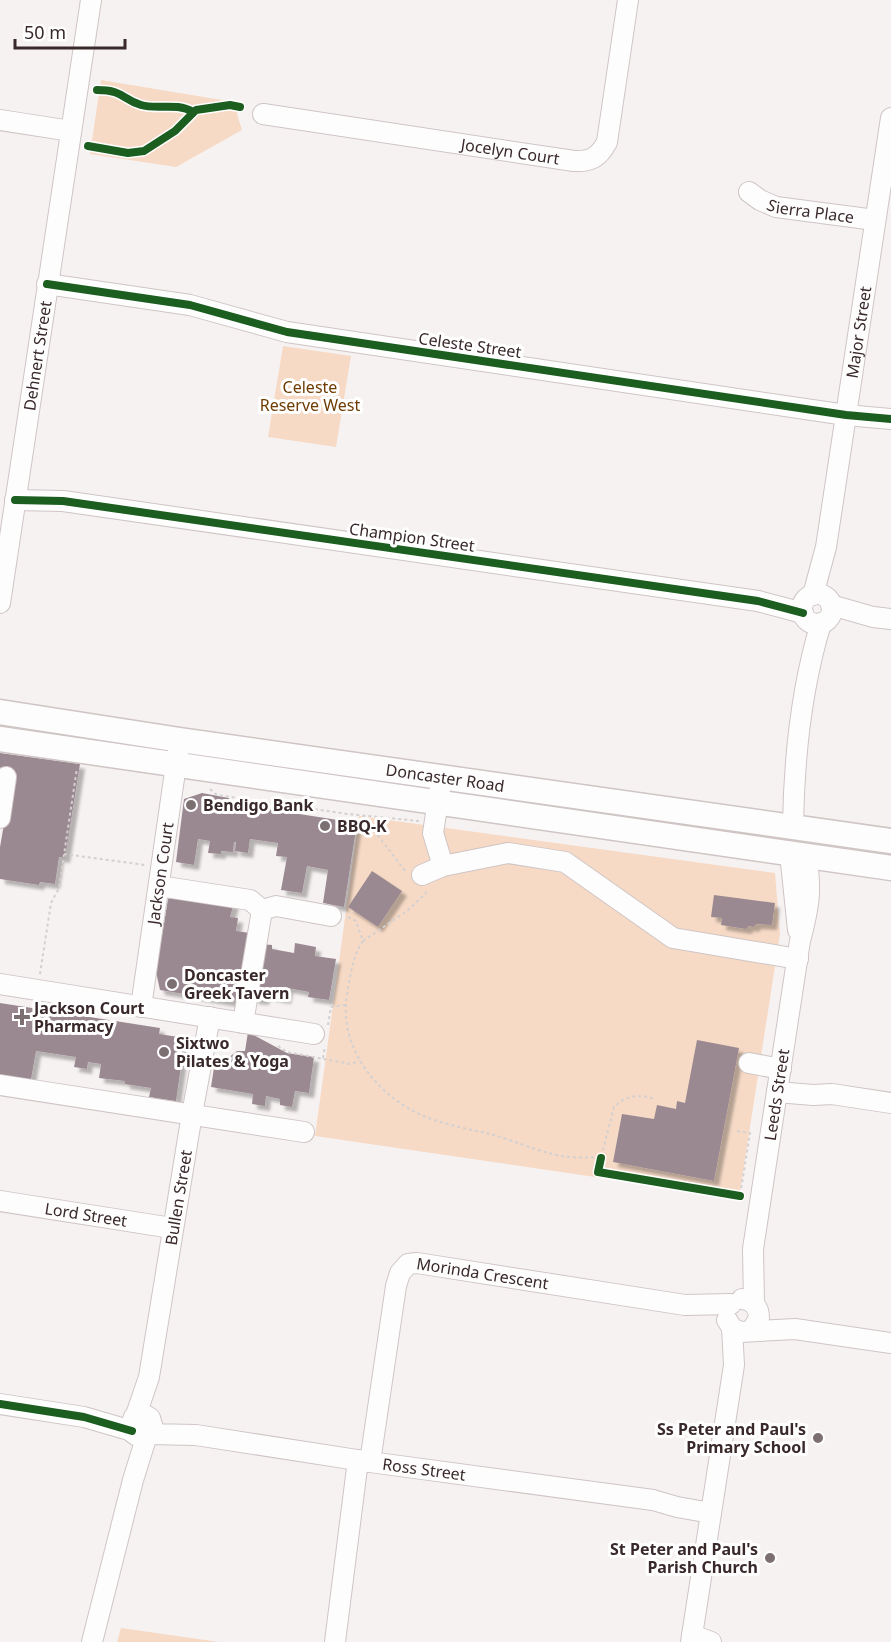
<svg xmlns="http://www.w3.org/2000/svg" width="891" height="1642" viewBox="0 0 891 1642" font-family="'Noto Sans',sans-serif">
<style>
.green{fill:#f6dac6}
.building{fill:#9b8992;filter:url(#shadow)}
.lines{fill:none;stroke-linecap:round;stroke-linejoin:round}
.minor-casing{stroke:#cfc5c5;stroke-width:22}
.major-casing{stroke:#cfc5c5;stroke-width:27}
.path{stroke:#d4d0d0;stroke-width:2;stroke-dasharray:3 3;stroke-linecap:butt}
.minor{stroke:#fefdfd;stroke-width:20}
.major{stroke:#fefdfd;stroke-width:24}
.cycleway-casing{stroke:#fff;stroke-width:11}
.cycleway{stroke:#1b5e20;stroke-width:8}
.poi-dot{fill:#7c6f71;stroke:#fff;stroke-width:2}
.labels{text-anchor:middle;stroke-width:6;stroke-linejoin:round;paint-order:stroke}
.street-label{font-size:16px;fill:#39292b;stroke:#fff}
.park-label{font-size:16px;fill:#6e3c03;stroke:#fff}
.poi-label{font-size:16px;font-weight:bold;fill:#39292b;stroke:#fff;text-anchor:start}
</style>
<defs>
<filter id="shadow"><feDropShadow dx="5" dy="5" stdDeviation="1.5" flood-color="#0004"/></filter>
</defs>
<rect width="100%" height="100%" fill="#f7f2f2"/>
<g class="green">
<path d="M101 80 240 103 237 114 242 130 176 167 90 154Z"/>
<path d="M283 346 351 356 336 447 268 437Z"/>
<path d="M359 816 775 873 780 934 739 1198 315 1136Z"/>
<path d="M121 1628 219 1642H117Z"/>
</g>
<g class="building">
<path d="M0 753 80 764 65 858 59 857 55 884 40 882 39 885 0 879V847L13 772 0 770Z"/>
<path d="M202 793 229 798V803L357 823 344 907 323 903 328 870 307 866 302 893 281 890 287 857 276 856 278 843 250 839 248 853 235 851 236 842H234L233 852 221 851V854L208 853 210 841 198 839 194 865 176 862 184 799Z"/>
<path d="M372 871 402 891 378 927 348 907Z"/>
<path d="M176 894 234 903 230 917 238 918 236 931 250 933 239 997 233 1002 160 990 156 972 168 899Z"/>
<path d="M714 895 775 903 772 925 756 924 754 927 749 926 746 929 721 925 722 918 711 917Z"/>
<path d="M295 943 316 947 315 956 336 959 329 1000 308 997 309 992 288 988 286 999 265 995 264 1000 253 999 261 944 272 945V949L294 953Z"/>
<path d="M0 1003 160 1028 159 1034 185 1038 176 1101 149 1097 151 1088 125 1084V1081L99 1078 101 1064 88 1062 87 1069 74 1067 76 1057 36 1051 30 1085 0 1080Z"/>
<path d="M248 1032 287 1053 314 1057 309 1093 295 1091 292 1107 280 1105V1099L266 1096 265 1106 252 1104 253 1094 211 1087 215 1061 223 1062 237 1051H245Z"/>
<path d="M697 1040 739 1048 714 1181 613 1162 622 1114 654 1119 657 1105 676 1109 677 1101 685 1103Z"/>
</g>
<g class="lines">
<g class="minor-casing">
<g id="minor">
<path id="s1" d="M263 114 574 161C591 162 599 157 607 142L628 0"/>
<path d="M0 120 71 131"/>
<path id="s2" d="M749 192 760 200 776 207 875 220"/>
<path d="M47 284 190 305 287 332 846 415 891 419"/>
<path d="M15 500 63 501 758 601 803 613"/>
<circle cx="817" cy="609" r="15"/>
<path id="s3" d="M813 595 826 547 891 118"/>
<path id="s4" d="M0 603 91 0"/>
<path d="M831 605 873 617 891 619"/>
<path d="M440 788 433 833 443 866"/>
<path d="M0 818 6 777"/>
<path d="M793 826C794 757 801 689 821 623"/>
<path d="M790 853 798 930"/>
<path d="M422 875 443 866 508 853 565 862 673 938 798 959"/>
<path d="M159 886 250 900 262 910 243 1023"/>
<path d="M262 910 276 906 331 916"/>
<path d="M0 984 314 1034"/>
<path id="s5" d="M141 1007 178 751"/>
<path d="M749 1063 781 1069"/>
<path d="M0 1085 304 1132"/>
<path d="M777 1092 813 1095 832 1094 891 1103"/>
<path id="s6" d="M0 1201 172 1228"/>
<path d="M742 1299C753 1300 759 1307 759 1318L752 1330"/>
<path id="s7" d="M754 1303 753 1249 800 941C809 907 812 890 806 855"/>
<path d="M727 1320 732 1328 740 1332 795 1329 891 1343"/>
<path d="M0 1404 84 1417 132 1431"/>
<path id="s8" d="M136 1415 149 1377 192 1114 210 1017"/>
<path id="s9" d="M149 1434 153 1428 150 1418 143 1414 134 1417 130 1428 133 1433 139 1437 149 1434 196 1435 370 1462 653 1500 677 1507 711 1513"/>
<path id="s10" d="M370 1462 396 1286 400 1273 408 1264 417 1263 685 1305 731 1304"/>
<path d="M692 1635 711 1642"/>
<path d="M92 1642 133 1480 147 1435"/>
<path d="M335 1642 358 1460"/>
<path d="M691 1642 734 1365 732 1328"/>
</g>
</g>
<g class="major-casing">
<g id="major">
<path id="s11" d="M0 712 180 740 891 841"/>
<path d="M0 739 891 868"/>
</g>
</g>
<g class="path">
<path d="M210 789 217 795 348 814 419 821"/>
<path d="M363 816 406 872"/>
<path d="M64 854 145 865"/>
<path d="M348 917 356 921 363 941C353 955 351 972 348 989 336 1042 372 1091 419 1114 443 1125 470 1129 494 1135 517 1142 547 1155 569 1157 580 1158 591 1157 601 1158L614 1107C626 1095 639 1094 654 1099"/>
<path d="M363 941 407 911 426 893 425 892"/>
<path d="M40 974 51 903 59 888 77 768"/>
<path d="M328 1025 331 1007 345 1005"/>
<path d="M278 1046 287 1052 350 1064 359 1061"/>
<path d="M323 1058 325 1046"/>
<path d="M737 1131 750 1133 740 1196"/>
</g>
<use href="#minor" class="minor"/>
<use href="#major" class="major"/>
<g class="cycleway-casing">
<g id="cycleway">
<path d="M97 90C124 90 121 99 141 105 158 110 176 102 193 112"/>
<path d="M88 146 128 153 144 151 175 131 196 110 230 105 240 107"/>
<path d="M47 284 190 305 287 332 846 415 891 419"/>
<path d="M15 500 63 501 758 601 803 613"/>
<path d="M601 1158 598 1172 740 1196"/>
<path d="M0 1404 84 1417 132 1431"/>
</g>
</g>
<use href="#cycleway" class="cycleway"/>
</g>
<g class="poi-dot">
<circle cx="191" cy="805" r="6"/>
<circle cx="325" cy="826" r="6"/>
<circle cx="172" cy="984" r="6"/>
<path d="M19 1008h6v6h6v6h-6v6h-6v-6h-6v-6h6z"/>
<circle cx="164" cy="1052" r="6"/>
<circle cx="818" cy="1438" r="6"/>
<circle cx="770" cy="1558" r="6"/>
</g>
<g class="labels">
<g class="street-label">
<text dy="6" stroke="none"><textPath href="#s1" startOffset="250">Jocelyn Court</textPath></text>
<text dy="6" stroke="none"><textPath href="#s2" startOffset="66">Sierra Place</textPath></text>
<text dy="6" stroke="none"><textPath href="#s3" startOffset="267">Major Street</textPath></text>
<text transform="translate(470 345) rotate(8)" y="6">Celeste Street</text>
<text dy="6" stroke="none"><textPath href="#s4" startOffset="250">Dehnert Street</textPath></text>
<text transform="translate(412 537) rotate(8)" y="6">Champion Street</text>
<text dy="6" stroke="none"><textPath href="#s11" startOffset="450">Doncaster Road</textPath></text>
<text dy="6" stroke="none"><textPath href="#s5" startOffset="135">Jackson Court</textPath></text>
<text dy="6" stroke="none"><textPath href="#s7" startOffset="210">Leeds Street</textPath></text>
<text dy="6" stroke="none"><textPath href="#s8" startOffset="222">Bullen Street</textPath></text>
<text dy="6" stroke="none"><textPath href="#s6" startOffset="87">Lord Street</textPath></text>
<text dy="6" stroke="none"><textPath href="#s10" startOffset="279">Morinda Crescent</textPath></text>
<text dy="6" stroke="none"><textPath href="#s9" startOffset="348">Ross Street</textPath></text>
</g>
<g class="park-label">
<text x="310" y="393">Celeste<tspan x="310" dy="18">Reserve West</tspan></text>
</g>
<g class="poi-label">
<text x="203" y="811">Bendigo Bank</text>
<text x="337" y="832">BBQ-K</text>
<text x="184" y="981">Doncaster<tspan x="184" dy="18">Greek Tavern</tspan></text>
<text x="34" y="1014">Jackson Court<tspan x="34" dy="18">Pharmacy</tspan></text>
<text x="176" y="1049">Sixtwo<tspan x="176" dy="18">Pilates &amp; Yoga</tspan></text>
<text x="806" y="1435" text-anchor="end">Ss Peter and Paul's<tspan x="806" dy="18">Primary School</tspan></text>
<text x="758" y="1555" text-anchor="end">St Peter and Paul's<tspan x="758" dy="18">Parish Church</tspan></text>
</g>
</g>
<path d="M15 39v9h110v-9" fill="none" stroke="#39292b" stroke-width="3"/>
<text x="24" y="39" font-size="18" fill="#39292b" stroke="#ffffff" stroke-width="4.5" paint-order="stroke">50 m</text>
</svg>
